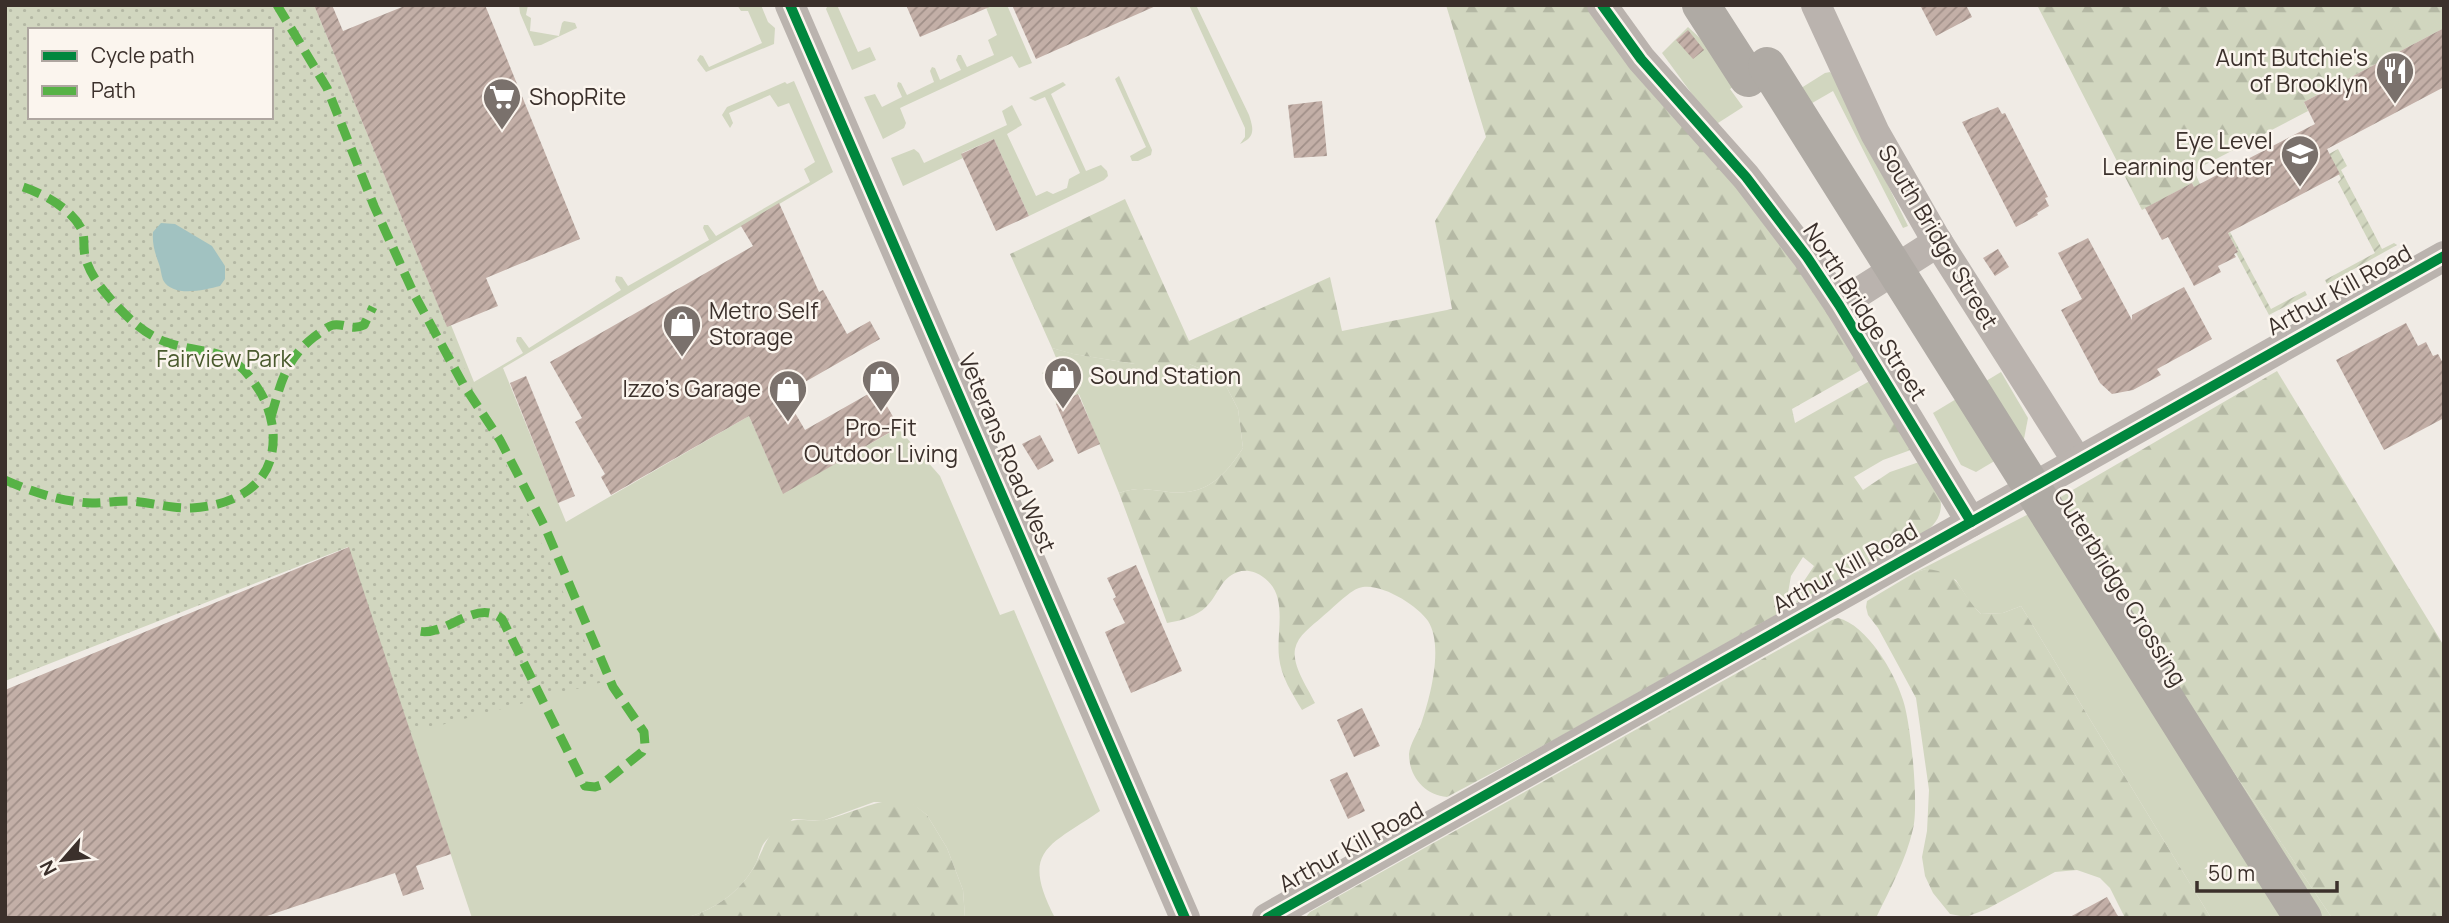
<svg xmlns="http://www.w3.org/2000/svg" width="2449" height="923" viewBox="0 0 2449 923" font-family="Manrope,sans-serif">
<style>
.grass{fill:#d1d6bf}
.forest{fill:url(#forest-firs)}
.park{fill:url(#park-dots);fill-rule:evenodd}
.garden{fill:url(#garden-furrows)}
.water{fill:#a1c2c1}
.building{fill:url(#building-hatch)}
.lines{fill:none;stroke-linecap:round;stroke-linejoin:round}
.secondary{stroke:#bab3ae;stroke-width:30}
.highway{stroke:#afaaa4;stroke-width:38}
.highway-bridge{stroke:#afaaa4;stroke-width:38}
.quiet{stroke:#57b246;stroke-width:9;stroke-dasharray:18 9;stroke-linecap:butt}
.cycleway-casing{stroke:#fbf5ee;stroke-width:15}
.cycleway{stroke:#00873e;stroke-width:10}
.labels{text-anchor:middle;stroke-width:5;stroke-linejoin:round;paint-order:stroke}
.poi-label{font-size:23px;fill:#3b302b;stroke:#fbf5ee;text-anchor:end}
.street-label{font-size:23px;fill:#3b302b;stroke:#fbf5ee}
.park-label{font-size:23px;fill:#4a5a2e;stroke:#fbf5ee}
</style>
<defs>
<pattern id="forest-firs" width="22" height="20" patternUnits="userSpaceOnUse" patternTransform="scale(1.75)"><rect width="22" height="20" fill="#d1d6bf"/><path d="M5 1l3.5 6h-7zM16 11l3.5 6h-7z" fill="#b4b8a4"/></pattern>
<pattern id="park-dots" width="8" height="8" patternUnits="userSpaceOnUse" patternTransform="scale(1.75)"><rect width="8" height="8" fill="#d1d6bf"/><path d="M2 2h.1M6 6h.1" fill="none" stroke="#b4b8a4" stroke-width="1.8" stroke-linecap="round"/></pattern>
<pattern id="garden-furrows" width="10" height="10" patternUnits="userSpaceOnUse" patternTransform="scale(1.75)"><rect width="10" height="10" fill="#d1d6bf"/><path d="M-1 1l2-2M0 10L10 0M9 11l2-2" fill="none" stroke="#b4b8a4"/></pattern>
<pattern id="building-hatch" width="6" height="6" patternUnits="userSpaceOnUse" patternTransform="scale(1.75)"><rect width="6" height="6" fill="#c3afa7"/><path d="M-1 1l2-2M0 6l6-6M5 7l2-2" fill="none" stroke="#a08f88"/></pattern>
</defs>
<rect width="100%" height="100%" fill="#f0ebe5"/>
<g class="grass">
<path d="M519 5H528L526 15 531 18 530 31 559 36 562 23 564 21 575 23 577 28 541 45 534 46 520 13Z"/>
<path d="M737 5H761L768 22 775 28 774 44 706 72 697 60 700 55 703 56 709 67 762 43 748 11H741Z"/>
<path d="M828 5H837L858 52 870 47 876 60 852 70 826 9Z"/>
<path d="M985 5H1007L1032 63 1019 68 1012 56 900 108 906 123 904 128 883 139 864 97 875 94 882 107 902 97 897 86 898 82 901 83 907 95 934 82 930 71 932 67 935 68 940 80 961 70 956 60 958 55H961L967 67 994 55 988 40 997 35Z"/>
<path d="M1189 5H1196L1249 115C1254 130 1255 137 1240 144L1245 137V128Z"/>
<path d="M1688 27 1714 51 1737 84 1730 89 1743 107 1718 123 1711 120 1662 53Z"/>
<path d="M1830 72 1835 78 1908 226 1903 228 1833 91 1807 106 1798 90 1825 73Z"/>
<path d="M1119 76 1152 150 1151 155 1138 161H1132L1130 156 1146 147 1115 79Z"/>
<path d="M794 81 833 172 503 368 566 522 749 416 783 493 898 428 940 476 1000 615 1014 610 1100 811C1048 847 1020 850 1055 918H965L963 890 947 848 927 815 911 803 874 802 822 821 793 819C785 826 770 834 764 843 760 849 759 857 756 863 742 891 715 910 685 918H472L372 618 446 326 451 325 474 382 523 353 516 341 517 337H521L529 348 621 290 615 281 616 276 622 277 628 286 709 240 703 228 704 225H708L716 236 810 182 804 169 815 162 789 103 778 107 770 95 729 113 733 123 730 128 722 115 727 107 785 82 787 84Z"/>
<path d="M1063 82 1066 85 1051 94 1086 171 1101 165 1107 171 1108 176 1104 180 1029 216 994 139 962 153 963 158 903 186 891 158 914 149 919 153 924 163 1007 125 1002 111 1012 105 1022 125 1007 134 1036 196 1047 191 1053 194 1067 188 1069 179 1080 173 1045 97 1035 101 1029 98Z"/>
<path d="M1052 348 1074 354 1135 364H1189L1206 371 1225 384 1238 409 1243 448C1222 480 1203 498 1162 491 1143 489 1137 487 1119 493L1079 394 1056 404C1054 390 1052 382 1042 373L1059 365Z"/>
<path d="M2001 372 2028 418 2023 444 1976 472 1961 465 1933 413Z"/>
<path d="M2052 502 2332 918H2211L2021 606 2003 613 1981 614 1971 604 1956 580 1926 569 1914 573Z"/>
</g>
<g class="forest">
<path d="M1446 5H1597L1746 189 1868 366 1792 409 1795 423 1875 378 1919 447 1883 460 1854 477 1863 490 1890 472 1925 460C1938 489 1955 513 1921 535L1796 603 1802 584 1814 566 1803 557 1791 576 1785 610 1552 741 1447 797C1425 795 1409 777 1409 754 1410 744 1417 734 1421 724 1430 698 1444 646 1428 621 1417 605 1379 581 1359 588 1349 591 1331 610 1322 617 1312 626 1298 635 1295 649 1292 666 1308 688 1315 703L1302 710C1292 693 1281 677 1279 657 1276 630 1289 595 1263 577 1257 572 1246 569 1238 572 1220 578 1218 596 1206 607 1197 616 1180 621 1167 623L1119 493C1137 487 1143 489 1162 491 1203 498 1222 480 1243 448L1238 409 1225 384 1206 371 1189 364H1135L1073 354 1052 348 1010 254 1125 199 1189 341 1330 277 1342 331 1452 309 1435 221 1486 137Z"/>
<path d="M2037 5H2444V28L2304 102 2308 111 2197 169 2196 175 2202 189 2197 192 2192 183 2142 210Z"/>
<path d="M2277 371 2444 646V918H2332L2052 502Z"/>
<path d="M1926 569C1963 572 1958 592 1981 614L2003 613 2021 606 2211 918H2125L2110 888 2100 878 2077 870 2055 872 1987 909 1966 917 1950 914 1933 893 1925 876 1922 857 1927 831 1929 790 1916 698 1878 628 1868 615 1866 607 1867 601 1914 573Z"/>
<path d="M1838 618C1867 625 1895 673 1903 700 1911 724 1919 805 1913 829 1906 860 1890 889 1876 918H1305L1310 912 1832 620Z"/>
<path d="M893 800 911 802 927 815 947 848 963 890 965 918H685C715 910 742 891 756 863 763 850 766 837 778 827 794 815 808 823 825 820 849 814 869 803 893 800Z"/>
</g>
<path class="park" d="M5 5H314L472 387 603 682 411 733 348 547 5 681ZM30 30H271V117H30Z"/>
<g class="garden">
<path d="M2338 149 2347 166 2341 170 2382 249 2394 243 2397 245 2327 284 2325 280 2375 253 2338 182 2341 179 2329 154Z"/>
<path d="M2230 232 2271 309 2305 291 2307 295 2269 315 2236 253 2238 252 2228 233Z"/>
</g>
<path class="water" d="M161 223 175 224 212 246 225 266V279L220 286C204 290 173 298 163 280 161 275 161 269 159 264 155 253 152 244 153 232Z"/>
<g class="building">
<path d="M314 5H332L343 31 407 5H485L580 239 486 278 498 306 447 327Z"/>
<path d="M906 5H994L920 37Z"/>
<path d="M1012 5H1158L1036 59Z"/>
<path d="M1920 5H1966L1972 17 1936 36Z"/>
<path d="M2444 28V87L2327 149 2340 174 2228 233 2238 252 2234 254 2236 257 2218 266 2221 272 2194 286 2168 237 2162 240 2145 208 2192 183 2194 187 2315 124 2304 102Z"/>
<path d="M1688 30 1704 50 1693 59 1676 40Z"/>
<path d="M1322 101 1327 156 1294 158 1288 105Z"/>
<path d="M1998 107 2002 114 2005 113 2048 197 2045 198 2049 206 2037 213 2038 215 2016 227 1962 122Z"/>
<path d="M994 139 1029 216 996 231 961 154Z"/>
<path d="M779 203 819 292 823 290 847 334 870 321 880 339 784 394 805 430 877 389 899 427 783 494 749 416 611 495 601 477 605 474 575 422 582 418 550 362 753 246 741 226Z"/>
<path d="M2088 238 2132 320V315L2184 287 2212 339 2157 369 2161 375 2133 390 2112 394 2100 383 2061 310 2082 299 2058 253Z"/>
<path d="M1998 249 2009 267 1995 276 1983 258Z"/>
<path d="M2406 323 2418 346 2426 342 2433 356 2438 354 2444 365V418L2384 450 2336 360Z"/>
<path d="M526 376 575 496 558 503 510 383Z"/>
<path d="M1078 394 1100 444 1078 454 1056 404Z"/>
<path d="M1040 435 1054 461 1038 470 1022 444Z"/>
<path d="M349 547 451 854 416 866 424 889 403 896 395 873 261 918H5V690Z"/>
<path d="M1136 565 1182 671 1131 693 1105 632 1125 623 1113 599 1116 597 1107 578Z"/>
<path d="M1362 708 1380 746 1354 757 1337 720Z"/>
<path d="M1347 772 1365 811 1348 819 1330 780Z"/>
<path d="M2107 897 2119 918H2068Z"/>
</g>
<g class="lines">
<g class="secondary">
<path d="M790 5 1185 918"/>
<path d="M1602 5 1641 59 1746 177 1807 257 1839 305 1971 522"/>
<path d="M1816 5 1875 133 1934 236 2077 461"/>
<path d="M1839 305 1938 242"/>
<path d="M1267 918 2444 256"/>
</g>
<path class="highway" d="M1701 5 1748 78"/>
<path class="highway-bridge" d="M1767 66 2303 918"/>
<g class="quiet">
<path d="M277 5 327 88 374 206 414 294 463 384 500 440 545 527 613 687 644 732 645 745 642 752 601 785 595 787 585 786 502 619C474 596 442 643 413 629"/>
<path d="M271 417C281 383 285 360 314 337 320 333 326 327 333 325 344 323 352 331 364 325L373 307"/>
<path d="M5 480C32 492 62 502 92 503 104 503 117 501 129 501 150 502 171 509 192 508 228 506 266 490 272 452 276 430 270 406 257 387 229 343 207 357 166 342 146 335 130 320 116 305 103 291 89 274 85 256 83 247 85 237 82 230 72 209 44 194 23 187"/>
</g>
<g class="cycleway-casing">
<g id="cycleway">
<path d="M790 5 1185 918"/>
<path d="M1602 5 1641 59 1746 177 1807 257 1839 305 1971 522"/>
<path d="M1267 918 2444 256"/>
</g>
</g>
<use href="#cycleway" class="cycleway"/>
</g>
<defs>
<g id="restaurant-pin" transform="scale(2.0125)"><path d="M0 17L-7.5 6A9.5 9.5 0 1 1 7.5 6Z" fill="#7a716c" stroke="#fbf5ee"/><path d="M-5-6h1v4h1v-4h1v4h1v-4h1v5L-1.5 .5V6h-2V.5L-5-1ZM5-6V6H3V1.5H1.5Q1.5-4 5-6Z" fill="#fff"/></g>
<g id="supermarket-pin" transform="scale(2.0125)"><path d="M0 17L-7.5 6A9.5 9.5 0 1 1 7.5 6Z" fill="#7a716c" stroke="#fbf5ee"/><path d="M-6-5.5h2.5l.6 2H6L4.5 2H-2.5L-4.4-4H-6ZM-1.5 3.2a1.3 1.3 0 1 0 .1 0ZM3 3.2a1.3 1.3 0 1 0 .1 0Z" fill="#fff"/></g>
<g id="school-pin" transform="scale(2.0125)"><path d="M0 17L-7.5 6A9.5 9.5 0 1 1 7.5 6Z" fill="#7a716c" stroke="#fbf5ee"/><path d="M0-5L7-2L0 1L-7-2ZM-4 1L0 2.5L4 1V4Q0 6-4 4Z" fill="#fff"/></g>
<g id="shop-pin" transform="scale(2.0125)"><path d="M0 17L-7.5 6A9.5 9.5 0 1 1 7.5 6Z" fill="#7a716c" stroke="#fbf5ee"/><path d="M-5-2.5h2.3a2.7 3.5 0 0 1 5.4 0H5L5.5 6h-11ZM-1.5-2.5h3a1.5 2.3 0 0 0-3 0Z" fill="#fff"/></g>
</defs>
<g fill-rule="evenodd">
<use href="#restaurant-pin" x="2395" y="71"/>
<use href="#supermarket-pin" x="502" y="97"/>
<use href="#school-pin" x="2300" y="154"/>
<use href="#shop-pin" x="682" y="324"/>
<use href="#shop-pin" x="1063" y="376"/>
<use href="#shop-pin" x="881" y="379"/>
<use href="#shop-pin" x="788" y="389"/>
</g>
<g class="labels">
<g class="poi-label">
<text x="2368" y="66">Aunt Butchie's<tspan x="2368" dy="26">of Brooklyn</tspan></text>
<text x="529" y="105" text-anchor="start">ShopRite</text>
<text x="2273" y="149">Eye Level<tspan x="2273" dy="26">Learning Center</tspan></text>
<text x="709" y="319" text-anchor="start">Metro Self<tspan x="709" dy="26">Storage</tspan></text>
<text x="1090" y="384" text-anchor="start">Sound Station</text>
<text x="761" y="397">Izzo's Garage</text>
<text x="881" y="436" text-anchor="middle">Pro-Fit<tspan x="881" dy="26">Outdoor Living</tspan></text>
</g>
<g class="street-label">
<text transform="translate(1938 237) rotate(59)" y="8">South Bridge Street</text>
<text transform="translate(2339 290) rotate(-29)" y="8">Arthur Kill Road</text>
<text transform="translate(1865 312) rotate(57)" y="8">North Bridge Street</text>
<text transform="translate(1007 453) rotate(67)" y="8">Veterans Road West</text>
<text transform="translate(1845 568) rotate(-29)" y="8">Arthur Kill Road</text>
<text transform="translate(2120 587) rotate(58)" y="8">Outerbridge Crossing</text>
<text transform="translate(1351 847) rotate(-29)" y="8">Arthur Kill Road</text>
</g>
<g class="park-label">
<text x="224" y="367">Fairview Park</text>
</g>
</g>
<rect width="2449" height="923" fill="none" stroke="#3b302b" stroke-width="14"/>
<rect x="28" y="28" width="245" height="91" fill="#fbf5ee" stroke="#aea6a0" stroke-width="2"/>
<rect x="42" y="51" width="35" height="10" fill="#00873e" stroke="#aea6a0" stroke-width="2"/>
<text x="91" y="63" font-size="21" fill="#3b302b">Cycle path</text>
<rect x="42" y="86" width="35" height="10" fill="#57b246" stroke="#aea6a0" stroke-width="2"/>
<text x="91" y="98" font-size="21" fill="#3b302b">Path</text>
<g transform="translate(63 860) rotate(242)" stroke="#fbf5ee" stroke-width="5" paint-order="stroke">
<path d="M0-5L12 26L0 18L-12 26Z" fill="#3b302b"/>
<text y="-10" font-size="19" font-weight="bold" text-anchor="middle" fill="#3b302b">N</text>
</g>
<path d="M2197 881v10h140v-10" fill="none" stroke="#3b302b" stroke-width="3.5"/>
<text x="2208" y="881" font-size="21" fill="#3b302b" stroke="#fbf5ee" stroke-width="5" paint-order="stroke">50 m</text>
</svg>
